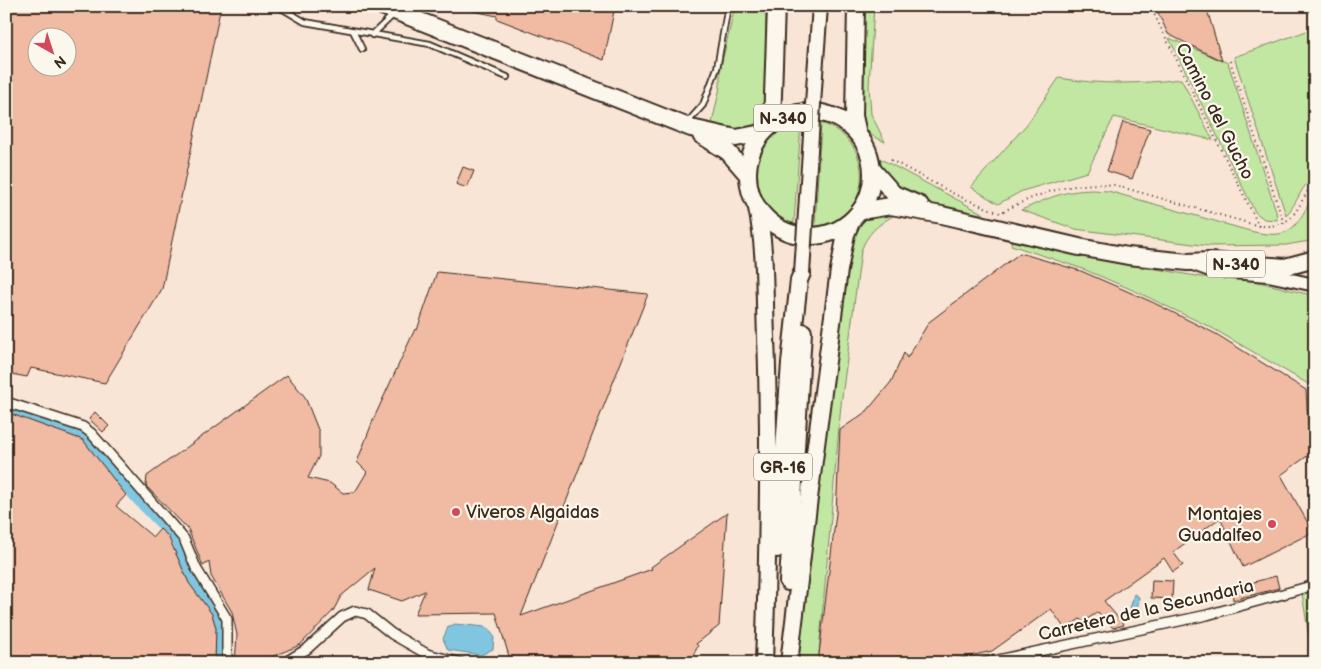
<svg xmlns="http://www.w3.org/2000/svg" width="1321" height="669" viewBox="0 0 1321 669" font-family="'Balsamiq Sans',sans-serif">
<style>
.green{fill:#c2e7a2;stroke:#7e8860}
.water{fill:#80c6e1;stroke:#648893}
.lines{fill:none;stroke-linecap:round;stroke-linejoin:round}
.canal{stroke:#80c6e1;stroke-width:11}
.building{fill:#f0baa3;stroke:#3b2a1e;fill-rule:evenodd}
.lane-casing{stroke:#3b2a1e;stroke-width:8}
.street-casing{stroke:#3b2a1e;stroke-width:12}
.secondary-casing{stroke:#3b2a1e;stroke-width:16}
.primary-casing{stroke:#3b2a1e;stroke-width:18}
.highway-casing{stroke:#3b2a1e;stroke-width:20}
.path{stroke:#3b2a1e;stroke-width:2;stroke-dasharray:1 4;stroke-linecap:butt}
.lane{stroke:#fbf7ec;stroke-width:4.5}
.street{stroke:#fbf7ec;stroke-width:9}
.secondary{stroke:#fbf7ec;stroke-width:12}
.primary{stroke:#fbf7ec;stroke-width:14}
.highway{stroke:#fbf7ec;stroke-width:16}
.primary-bridge-casing{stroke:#3b2a1e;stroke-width:18;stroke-linecap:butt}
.primary-bridge{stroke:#fbf7ec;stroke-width:14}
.poi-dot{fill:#d1495b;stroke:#fbf7ec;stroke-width:2}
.labels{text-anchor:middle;stroke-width:4.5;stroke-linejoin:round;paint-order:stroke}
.shield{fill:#fbf7ec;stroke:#75685c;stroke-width:1}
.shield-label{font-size:16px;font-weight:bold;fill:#3b2a1e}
.street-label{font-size:18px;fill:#3b2a1e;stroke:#fbf7ec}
.poi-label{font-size:18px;fill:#3b2a1e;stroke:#fbf7ec;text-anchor:start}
</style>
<rect width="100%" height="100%" fill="#f8e5d6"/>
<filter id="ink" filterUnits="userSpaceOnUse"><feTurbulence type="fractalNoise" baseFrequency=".02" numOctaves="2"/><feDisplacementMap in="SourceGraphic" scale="10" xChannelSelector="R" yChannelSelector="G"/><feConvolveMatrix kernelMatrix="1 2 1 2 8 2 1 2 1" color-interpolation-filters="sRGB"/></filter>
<g filter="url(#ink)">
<g class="green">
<path d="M735 6H766L765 106 759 122C739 132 733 132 712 123L720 87V71Z"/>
<path d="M862 6H874L869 86 871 114 885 142 871 135 863 124Z"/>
<path d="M1315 28V177C1300 185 1298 204 1286 215L1234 57Z"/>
<path d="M1169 38 1228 63 1276 211 1277 220 1264 219 1255 212Z"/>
<path d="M1059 78C1100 85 1140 84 1181 79L1213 140 1114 117 1087 172 1022 191 998 204 971 187 1027 124Z"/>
<path d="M801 123 794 223C743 213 743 135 801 123Z"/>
<path d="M821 123C881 142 870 224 815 226Z"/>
<path d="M879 158 984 214C947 210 890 201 879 158Z"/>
<path d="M1093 190 1108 191 1250 231C1295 242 1295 225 1315 194V240L1286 245 1209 246 1075 229 1021 210C1051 198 1059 191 1093 190Z"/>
<path d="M888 211 893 216C877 225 867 234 861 251L841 405 818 663H798L832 384 854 232 866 219Z"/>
<path d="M1012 238 1065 253 1202 277 1255 281 1315 296V356L1310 365V385L1212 328 1135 291 1083 269 1011 245Z"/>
<path d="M1315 590V663H1313L1302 593Z"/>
</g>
<g class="water">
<path d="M1134 594 1139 597 1137 611 1130 609Z"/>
<path d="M455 624 486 627 494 636 493 649 481 655 448 650 443 639 448 627Z"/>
</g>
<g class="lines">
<path class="canal" d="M6 408 80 433 85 437 138 500 177 540 188 576 219 619V663"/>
</g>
<g class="building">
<path d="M6 6H221L162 289 105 383 31 368 27 377 6 373ZM38 38H68V68H38Z"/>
<path d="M469 6H615L604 60 497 19V16L469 10Z"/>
<path d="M1155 6H1206L1222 61 1168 34Z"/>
<path d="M1123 122 1150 129 1132 179 1107 171Z"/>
<path d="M463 167 474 171 467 188 456 184Z"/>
<path d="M1020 253 1081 271 1152 302 1216 334 1306 390 1310 454 1281 475 1313 532 1243 567 1220 518 1173 552 1183 565 1173 572 1164 558 1104 601 1124 625 1113 628 1098 612 1083 622 1080 619 1065 629 1051 609 992 651 940 663H818L836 513 840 430 867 411 891 382 904 353 907 358 929 322Z"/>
<path d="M437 272 648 294 521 616 652 569 651 567 727 513 719 626 696 644 698 646 689 663H511L496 613 415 614 425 591 402 601 369 590 375 568 341 596 333 611 300 645 269 658 264 663H235L237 635 232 612 211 576 209 562 203 566 188 529 146 486 147 476 287 375 305 397 319 432V456L308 478 330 483 343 493 355 492 367 472 357 462 374 418 415 329 417 330Z"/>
<path d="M6 412 83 440 126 495 116 506 153 537 160 529 168 536 189 583 212 614 216 628 215 663H6Z"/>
<path d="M95 412 109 426 103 432 89 419Z"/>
<path d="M1276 576 1279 588 1233 600 1232 588Z"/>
<path d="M1152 580 1173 581 1172 599 1151 598Z"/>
</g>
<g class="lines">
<g class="lane-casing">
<g id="lane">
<path d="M278 6 305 22 430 44 507 77"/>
<path d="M353 31 362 49"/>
<path d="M372 35 393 15"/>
<path d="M687 123 703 105 717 68 728 6"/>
</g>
</g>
<g class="street-casing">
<g id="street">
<path d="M6 402 83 427 91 433 177 531 184 539 196 568 227 619V663"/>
<path d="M284 663 307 649 342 617 355 611 367 614 392 634 427 654 461 663"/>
<path d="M984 663 1207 615 1315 585"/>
</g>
</g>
<g class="secondary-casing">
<path id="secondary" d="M1193 264 1210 270 1268 275 1315 285"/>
</g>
<g class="primary-casing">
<path id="primary" d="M815 74 820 6"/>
</g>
<g class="highway-casing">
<g id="highway">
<path d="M382 6 691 128 736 138 762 133"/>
<path d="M856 6 854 116 858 134"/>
<circle cx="810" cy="174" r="62"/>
<path d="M772 124 776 6"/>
<path d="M701 135 728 152 747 174"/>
<path d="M872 169 894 194 920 205"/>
<path d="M757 208C766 249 764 294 766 336 770 445 768 554 764 663"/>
<path d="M860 211 891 206 942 215 1079 247 1128 256 1188 262 1210 261 1285 267 1315 259"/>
<path d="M777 549 790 363 799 280 802 273"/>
<path d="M788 582 803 332"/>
<path d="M789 663 808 506 839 270 846 234 852 220"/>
</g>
</g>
<g class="path">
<path d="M1150 6 1259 226"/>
<path d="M1230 61 1284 224"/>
<path d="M891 160 958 196 1000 213C1036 194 1071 181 1114 185L1259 226C1283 227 1292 221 1303 199 1307 193 1309 187 1315 183"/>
</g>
<use href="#lane" class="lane"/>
<use href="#street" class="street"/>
<use href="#secondary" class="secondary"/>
<use href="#primary" class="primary"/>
<use href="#highway" class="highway"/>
<g class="primary-bridge-casing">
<path id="primary-bridge" d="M802 273 815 74"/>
</g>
<use href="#primary-bridge" class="primary-bridge"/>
</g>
</g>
<g class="poi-dot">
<circle cx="456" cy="512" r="5"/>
<circle cx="1272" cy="524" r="5"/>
</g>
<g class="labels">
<g class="shield">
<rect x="754" y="104.5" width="58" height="27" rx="4"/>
<rect x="1207" y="250.5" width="58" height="27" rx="4"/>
<rect x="754" y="453.5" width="58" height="27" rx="4"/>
</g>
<g class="shield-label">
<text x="783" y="124">N-340</text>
<text x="1236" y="270">N-340</text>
<text x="783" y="473">GR-16</text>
</g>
<g class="street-label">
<text transform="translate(1215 111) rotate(63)" y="6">Camino del Gucho</text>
<text transform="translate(1146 610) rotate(-13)" y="6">Carretera de la Secundaria</text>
</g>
<g class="poi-label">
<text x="466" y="518">Viveros Algaidas</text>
<text x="1262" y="520" text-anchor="end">Montajes<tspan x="1262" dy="21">Guadalfeo</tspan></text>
</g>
</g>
<rect width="1321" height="669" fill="none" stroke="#fbf7ec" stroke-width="25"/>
<rect x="12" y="12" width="1296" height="644" fill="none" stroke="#3b2a1e" stroke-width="2" filter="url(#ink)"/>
<g transform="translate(52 52) rotate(141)"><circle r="24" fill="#fbf7ec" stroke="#aea59a"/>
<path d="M0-4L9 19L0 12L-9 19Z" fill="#d1495b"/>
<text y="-8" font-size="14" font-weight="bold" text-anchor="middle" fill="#3b2a1e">N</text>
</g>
</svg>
